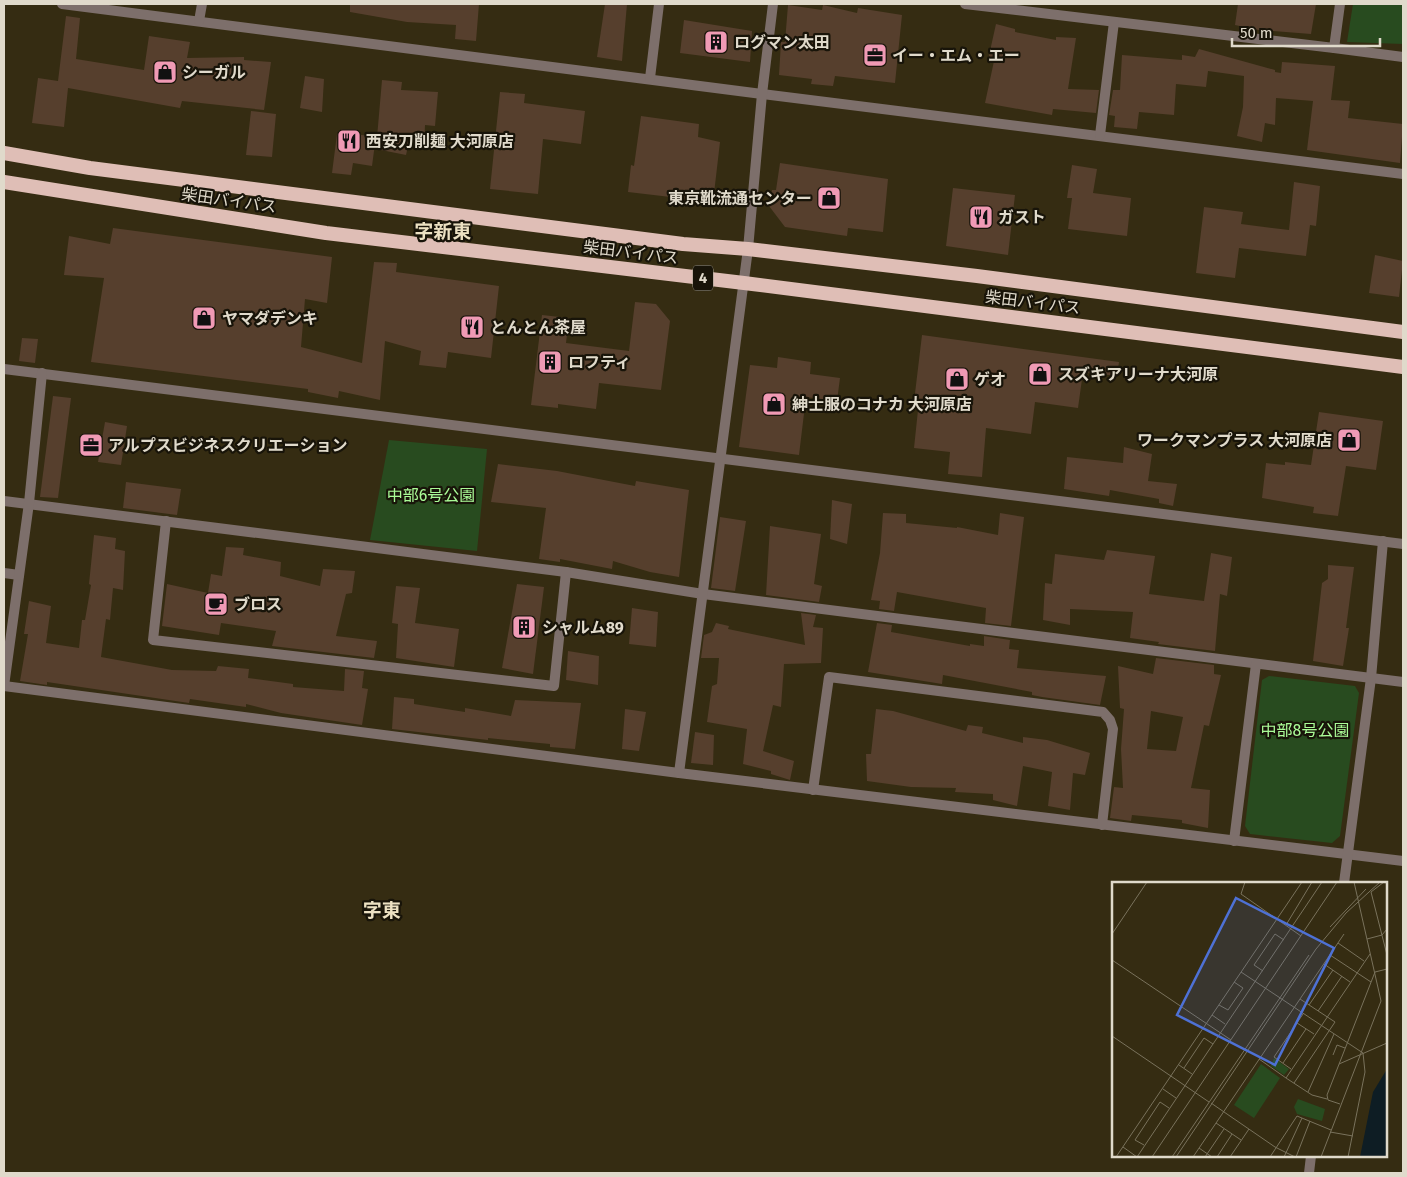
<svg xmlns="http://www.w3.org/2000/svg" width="1407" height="1177" viewBox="0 0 1407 1177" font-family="'Fira Sans','Noto Sans JP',sans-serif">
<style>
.green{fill:#284b1f}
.building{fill:#563f2d;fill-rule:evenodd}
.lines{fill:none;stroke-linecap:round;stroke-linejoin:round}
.minor{stroke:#7d6f6b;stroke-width:10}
.trunk{stroke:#dfbeb6;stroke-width:14}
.labels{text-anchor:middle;stroke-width:4.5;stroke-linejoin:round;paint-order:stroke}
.shield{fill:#181409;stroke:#a49f91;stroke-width:1}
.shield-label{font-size:15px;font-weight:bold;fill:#e0dacb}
.poi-label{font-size:16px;font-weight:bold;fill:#e0dacb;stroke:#181409;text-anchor:start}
.street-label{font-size:16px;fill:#e0dacb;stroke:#181409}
.park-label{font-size:16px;fill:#aafb97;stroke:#181409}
.quarter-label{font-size:19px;font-weight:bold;fill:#ece1c2;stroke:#181409}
.inset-road{fill:none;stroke:#79725c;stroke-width:1}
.view{fill:#4e71d5;fill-opacity:0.15;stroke:#4e71d5;stroke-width:2.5}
.inset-edge{fill:none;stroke:#e0dacb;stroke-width:2.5}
</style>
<rect width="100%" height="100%" fill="#352c12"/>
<g class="green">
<path d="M1353 4H1403V44L1347 42Z"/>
<path d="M389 440 487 449 477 551 370 540Z"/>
<path d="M1269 676 1355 686 1359 693 1340 836 1332 843 1250 834 1245 826 1262 680Z"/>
</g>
<g class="building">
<path d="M350 4H479L476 41 455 39 456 25 407 22 350 12Z"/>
<path d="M605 4H627L622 61 597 57Z"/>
<path d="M1238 4H1316L1311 34 1259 30 1235 25Z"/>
<path d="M788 5 822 10 823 5 857 13 858 8 902 15 895 83 835 76 833 86 811 84 812 79 779 75 781 42H785Z"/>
<path d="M66 16 80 18 76 59 144 70 149 36 190 42 187 58 244 57V60L271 62 264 110 182 101 180 108 68 88 64 127 32 123 38 78 58 81Z"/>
<path d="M684 20 752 31 750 62 680 53Z"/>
<path d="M996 24 1015 29V32L1056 40V37L1076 38 1068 89 1099 90 1096 113 1053 109 1052 115 985 103 994 61 988 60Z"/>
<path d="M1199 49 1275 70V72L1281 73 1282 62 1335 66 1331 100 1350 101 1348 118 1403 124 1400 163 1307 150 1313 101 1276 98 1275 125 1265 123 1262 142 1237 136 1243 107 1244 76 1208 71 1206 87 1176 84 1174 115 1139 112 1137 129 1114 127 1115 116 1109 115 1113 90H1120L1122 55 1182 60V55L1195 57Z"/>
<path d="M305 76 324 79 322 112 300 108Z"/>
<path d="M382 80 402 82 401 90 438 92 435 126 425 125 424 149 408 146 406 155 376 149Z"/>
<path d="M500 92 525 94 524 103 585 111 581 144 543 139 538 194 490 189Z"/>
<path d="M251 111 276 114 272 157 246 155Z"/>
<path d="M641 116 699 124 698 137 720 142 713 202 628 192 631 165 634 166Z"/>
<path d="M337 134 361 138V135L376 136 372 166 353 163 351 175 332 173Z"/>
<path d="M780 163 888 179 883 232 848 228 847 236 785 227 769 206 772 190H776Z"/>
<path d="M1072 165 1097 169 1093 193 1131 198 1127 236 1068 229 1072 198H1067Z"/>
<path d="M1294 182 1320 186 1316 226 1310 225 1306 256 1239 248 1235 278 1196 273 1204 207 1243 212 1241 224 1289 230Z"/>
<path d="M953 188 1015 195 1008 255 946 246Z"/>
<path d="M113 228 332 257 327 303 305 299 301 347 362 363 374 262 397 263 396 272 499 286 491 358 448 352 446 368 419 365 421 351 385 341 380 400 339 391 338 398 308 392V389L91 362 104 278 64 275 69 236 110 244Z"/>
<path d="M1375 255 1403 261 1399 297 1369 293Z"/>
<path d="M635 302 656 304 670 321 661 390 599 383 596 409 558 404V408L531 405 542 315 569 318 566 343 629 351Z"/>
<path d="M922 335 1119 362 1117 376 1083 372 1078 408 1035 402 1031 434 986 428 982 477 948 474 950 452 914 448 918 410H913Z"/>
<path d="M22 338 38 339 35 363 19 361Z"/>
<path d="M778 357 811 362 810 374 840 378 837 401 806 397 799 455 739 447 750 365 777 368Z"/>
<path d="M53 396 71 398 58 498 40 497Z"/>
<path d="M1319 412 1383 421 1376 470 1346 466 1338 516 1313 513 1314 507 1262 498 1266 463 1285 465V462L1311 465Z"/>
<path d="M105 422 127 426 121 465 98 462Z"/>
<path d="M1124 447 1152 454 1148 481 1177 484 1173 506 1159 503V499L1110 490 1109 496 1064 489 1067 457 1123 463Z"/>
<path d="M498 464 557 471 635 486 636 481 689 490 679 577 650 572 613 561 612 569 560 559V562L539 559 546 508 491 502Z"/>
<path d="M126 482 181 489 177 515 123 508Z"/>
<path d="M832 500 852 504 847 544 830 539Z"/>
<path d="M883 513 906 514V523L957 528V527L998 535 1000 513 1024 517 1011 626 985 623 986 608 897 592 894 611 879 609 880 601 871 600 880 553Z"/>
<path d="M720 517 746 521 735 591 711 588Z"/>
<path d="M770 526 821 534 814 584 822 586 819 602 766 595Z"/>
<path d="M94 535 116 538 115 549 125 551 123 590 113 588 110 620 106 619 101 657 172 670 216 671 218 666 249 669 248 678 293 684V687L344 691 345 669 364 671 362 688 368 689 362 725 281 713 246 704V707L190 699 189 703 47 682V685L20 681 28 634H24L29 601 51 606 46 643 79 648 82 620H85L91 585 89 584Z"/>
<path d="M226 547 244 548 243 555 281 562 280 576 320 586 323 569 355 571 352 593 346 594 336 636 377 641 374 658 272 646 276 631 221 623 219 635 162 626 167 584 208 593 211 574 222 576Z"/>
<path d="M1107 550 1155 556 1149 594 1204 601 1211 553 1232 557 1227 596 1220 594 1215 651 1158 644 1159 642 1130 638 1133 612 1070 609V625L1043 620 1045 583 1052 584 1055 554 1104 560Z"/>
<path d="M1328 565 1354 567 1346 628H1349L1343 666 1313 661 1322 583 1328 579Z"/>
<path d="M517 584 544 587 533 674 502 668Z"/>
<path d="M396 586 420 588 415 623 459 629 454 667 396 658 398 624 392 623Z"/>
<path d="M632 608 658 612 656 647 629 644Z"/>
<path d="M801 613 816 615 813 627 823 628 821 663 784 664 781 707 773 705 763 751 794 761 790 780 771 774V771L743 764 747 729 707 722 712 686 717 684 719 658H701L704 635 712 632 716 623 729 626 728 629 805 645Z"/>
<path d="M877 623 892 625 891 632 970 646V644L984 646V636L1010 640 1009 649 1019 650 1017 668 1106 676 1100 705 1042 697 1032 695V692L943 675 942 684 868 672Z"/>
<path d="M568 651 599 656 598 685 566 680Z"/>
<path d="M1156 658 1214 665V674L1221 675 1209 726 1204 725 1191 788 1210 790 1208 828 1182 823V820L1132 815 1131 821 1110 818 1114 787 1123 788 1121 749 1124 709 1120 708 1118 666 1153 674ZM1151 711 1183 717 1176 751 1147 749Z"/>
<path d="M394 697 414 699V704L465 712V708L511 716 515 700 581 703 575 749 550 747V744L488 738V740L392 729Z"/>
<path d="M625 709 646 712 639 751 622 749Z"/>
<path d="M876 709 893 711 966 731 968 725 983 727 982 733 1023 743V737L1047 740 1090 753 1085 775 1073 773 1070 810 1048 806 1052 772 1023 766 1017 806 993 800V794L955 792 956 788 911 787 867 781 866 754H871Z"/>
<path d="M695 732 714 735 713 765 691 763Z"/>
</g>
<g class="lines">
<g class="minor">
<path d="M62 4 762 94 1403 174"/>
<path d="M965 4 1334 48 1340 4"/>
<path d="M199 21 202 4"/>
<path d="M1334 48 1403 57"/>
<path d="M650 78 659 4"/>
<path d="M1100 135 1114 22"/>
<path d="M4 369 1403 544"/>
<path d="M4 501 566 572 703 594 1403 682"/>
<path d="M166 521 153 640 554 686 566 572"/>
<path d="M4 573 19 575"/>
<path d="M4 686 679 773 1403 861"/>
<path d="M4 686 29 503 42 373"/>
<path d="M679 773 748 249 762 94 773 4"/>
<path d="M813 790 829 677 1103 712 1110 720 1113 729 1102 825"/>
<path d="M1234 841 1256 664"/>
<path d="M1344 883 1371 678 1383 541"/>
<path d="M1309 1173 1311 1156"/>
</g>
<g class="trunk">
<path d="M4 153 90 168 683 244 748 249 977 276 1403 332"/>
<path d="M4 182 326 233 744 283 1403 367"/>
</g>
</g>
<defs>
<g id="building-square" transform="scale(1.25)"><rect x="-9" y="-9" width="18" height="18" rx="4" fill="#f09ab5" stroke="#181409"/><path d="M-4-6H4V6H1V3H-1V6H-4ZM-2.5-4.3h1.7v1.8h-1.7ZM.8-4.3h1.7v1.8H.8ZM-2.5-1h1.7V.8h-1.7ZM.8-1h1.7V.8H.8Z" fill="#111"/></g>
<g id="office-square" transform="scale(1.25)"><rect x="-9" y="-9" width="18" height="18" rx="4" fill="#f09ab5" stroke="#181409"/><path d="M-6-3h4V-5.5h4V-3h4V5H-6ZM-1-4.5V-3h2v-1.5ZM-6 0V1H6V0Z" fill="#111"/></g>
<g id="shop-square" transform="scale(1.25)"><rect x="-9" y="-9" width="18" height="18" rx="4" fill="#f09ab5" stroke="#181409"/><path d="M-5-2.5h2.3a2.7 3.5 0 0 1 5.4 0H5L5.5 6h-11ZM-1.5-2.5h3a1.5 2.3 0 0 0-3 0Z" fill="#111"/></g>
<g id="restaurant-square" transform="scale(1.25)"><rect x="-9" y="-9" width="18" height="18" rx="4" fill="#f09ab5" stroke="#181409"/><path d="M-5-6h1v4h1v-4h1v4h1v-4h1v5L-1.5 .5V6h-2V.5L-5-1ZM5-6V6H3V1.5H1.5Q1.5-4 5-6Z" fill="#111"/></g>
<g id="cafe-square" transform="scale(1.25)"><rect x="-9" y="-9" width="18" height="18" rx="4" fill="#f09ab5" stroke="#181409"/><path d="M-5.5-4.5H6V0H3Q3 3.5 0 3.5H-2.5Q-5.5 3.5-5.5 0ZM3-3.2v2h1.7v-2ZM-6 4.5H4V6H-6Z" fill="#111"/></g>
</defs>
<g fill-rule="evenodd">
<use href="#building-square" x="716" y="42"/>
<use href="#office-square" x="875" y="55"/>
<use href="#shop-square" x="165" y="72"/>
<use href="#restaurant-square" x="349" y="141"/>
<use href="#shop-square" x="829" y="198"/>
<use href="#restaurant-square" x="981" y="217"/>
<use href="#shop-square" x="204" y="318"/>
<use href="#restaurant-square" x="472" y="327"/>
<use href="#building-square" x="550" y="362"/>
<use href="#shop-square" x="1040" y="374"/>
<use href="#shop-square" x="957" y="379"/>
<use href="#shop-square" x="774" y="404"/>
<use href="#shop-square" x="1349" y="440"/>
<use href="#office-square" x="91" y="445"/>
<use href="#cafe-square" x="216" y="604"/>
<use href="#building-square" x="524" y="627"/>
</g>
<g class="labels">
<rect class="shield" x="693" y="265.5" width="20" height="25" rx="4"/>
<g class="shield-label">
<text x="703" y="283">4</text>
</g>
<g class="poi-label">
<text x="734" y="48">ログマン太田</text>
<text x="892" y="61">イー・エム・エー</text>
<text x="182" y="78">シーガル</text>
<text x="366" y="147">西安刀削麺 大河原店</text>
<text x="812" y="204" text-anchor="end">東京靴流通センター</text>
<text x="998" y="223">ガスト</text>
<text x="222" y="324">ヤマダデンキ</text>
<text x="490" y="333">とんとん茶屋</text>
<text x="568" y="368">ロフティ</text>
<text x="1058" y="380">スズキアリーナ大河原</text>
<text x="974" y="385">ゲオ</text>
<text x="792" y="410">紳士服のコナカ 大河原店</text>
<text x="1332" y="446" text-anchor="end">ワークマンプラス 大河原店</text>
<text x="108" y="451">アルプスビジネスクリエーション</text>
<text x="234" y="610">ブロス</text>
<text x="542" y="633">シャルム89</text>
</g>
<g class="street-label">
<text transform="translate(229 200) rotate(8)" y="6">柴田バイパス</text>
<text transform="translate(631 252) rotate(7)" y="6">柴田バイパス</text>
<text transform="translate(1033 302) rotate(7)" y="6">柴田バイパス</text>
</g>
<g class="park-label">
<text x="431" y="501">中部6号公園</text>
<text x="1305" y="736">中部8号公園</text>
</g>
<g class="quarter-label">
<text x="443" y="238">字新東</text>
<text x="382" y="917">字東</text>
</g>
</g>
<g transform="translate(1112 882)">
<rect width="275" height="275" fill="#352c12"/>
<path d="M162 176 177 187 172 193 159 184ZM149 182 168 196 142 236 122 223ZM186 217 213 227 210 239 185 232 182 225Z" fill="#284b1f"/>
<path d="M275 187V275H248L261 210Z" fill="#0e1d24"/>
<path class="inset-road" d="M133 0 129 12 189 54M272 0 259 10 275 73M174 43 200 0M218 45 254 7M0 52 35 0M255 57 270 53 275 47M226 61 252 79M218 73 259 100M0 78 119 158M212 82 238 100M151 89 142 83 163 52 172 58M129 90 251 171 253 190 236 275M107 123 116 128 131 106 122 100M197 123 221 88M206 129 230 94M100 133 113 142M185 141 202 152M0 154 97 220M221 173 225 163 233 166M147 177 174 196M171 181 194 147M227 182 275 161M67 183 80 192M72 186 92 156 101 162M179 187 162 175 191 132M182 201 223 140 188 117M51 207 64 216M196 210 222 152M215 217 200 213 174 196 258 72M99 221 163 265 183 275M228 222 216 218 215 213 263 90 275 87M104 241 129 258M218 250 241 254M32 263 23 258 48 220 57 226M11 265 25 275M87 266 100 275M4 275 190 0M25 275 210 0M40 275 225 0M60 275 197 73M64 275 204 67 234 31 268 0M81 275 232 52M93 275 112 247M105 275 120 252M118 275 137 247M158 275 185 234 219 248M172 275 190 236M184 275 198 239M209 275 269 119 242 0"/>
<path class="view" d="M124 16 222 66 163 183 65 133Z"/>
<rect width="275" height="275" class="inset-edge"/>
</g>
<rect width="1407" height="1177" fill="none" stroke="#e0dacb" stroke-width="10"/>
<path d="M1232 38v8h148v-8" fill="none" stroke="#e0dacb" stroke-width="2.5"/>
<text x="1240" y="38" font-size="15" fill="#e0dacb" stroke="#181409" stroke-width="4" paint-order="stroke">50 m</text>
</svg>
